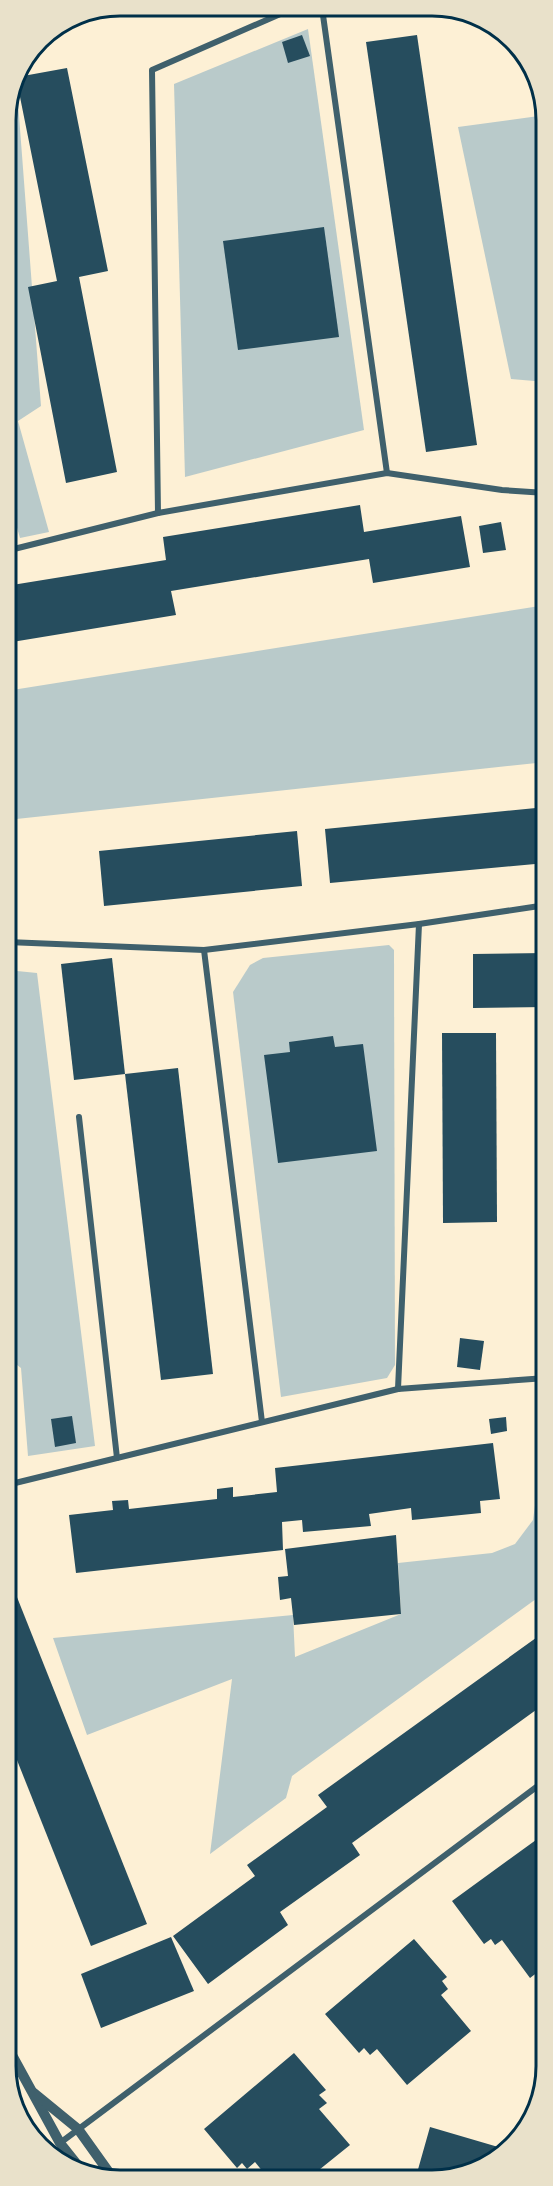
<svg xmlns="http://www.w3.org/2000/svg" width="553" height="2186" viewBox="0 0 553 2186" font-family="Helvetica,sans-serif">
<style>
.green{fill:#b9caca}
.building{fill:#264d5e}
.lines{fill:none;stroke-linecap:round;stroke-linejoin:round}
.minor{stroke:#3f606c;stroke-width:6}
.tertiary{stroke:#3f606c;stroke-width:10}
.rim{fill:none;stroke:#003049;stroke-width:3}
</style>
<rect width="100%" height="100%" fill="#fdf0d5"/>
<g class="green">
<path d="M308 29 364 430 185 477 174 84Z"/>
<path d="M17 89 41 406 18 421 49 532 20 538 6 490V113Z"/>
<path d="M546 115V382L511 379 458 127Z"/>
<path d="M546 605V762L7 820 6 691Z"/>
<path d="M389 945 394 950 395 1365 387 1378 281 1397 233 992 250 965 263 958Z"/>
<path d="M7 970 37 973 95 1446 28 1456 21 1368 12 1361H7Z"/>
<path d="M545 1433 547 1591 292 1776 286 1798 210 1854 232 1679 87 1735 53 1638 293 1615 295 1657 401 1614 398 1563 492 1553 515 1544 533 1520Z"/>
</g>
<g class="building">
<path d="M302 35 310 56 288 63 282 42Z"/>
<path d="M417 35 477 445 426 452 366 42Z"/>
<path d="M67 68 108 271 79 277 117 472 66 483 28 287 57 281 18 87 23 76Z"/>
<path d="M324 227 339 337 238 350 223 241Z"/>
<path d="M360 505 364 532 461 516 470 567 373 583 369 559 269 575 171 591 176 615 6 643V586L166 560 163 537Z"/>
<path d="M501 522 506 550 483 553 479 526Z"/>
<path d="M546 807V863L330 883 325 829Z"/>
<path d="M297 831 302 886 104 906 99 851Z"/>
<path d="M546 953V1007L473 1008V954Z"/>
<path d="M112 958 125 1074 74 1080 61 964Z"/>
<path d="M442 1033H496L497 1222 443 1223Z"/>
<path d="M333 1036 335 1047 363 1044 377 1151 278 1163 264 1055 290 1052 289 1042Z"/>
<path d="M178 1068 213 1374 161 1380 125 1074Z"/>
<path d="M460 1338 484 1341 480 1370 457 1367Z"/>
<path d="M72 1416 76 1443 55 1447 51 1419Z"/>
<path d="M506 1417 507 1431 491 1434 489 1419Z"/>
<path d="M493 1443 500 1499 480 1501 481 1513 412 1520 411 1508 369 1514 371 1526 303 1532 302 1520 282 1522 283 1550 76 1573 69 1515 113 1510 112 1501 128 1500 129 1509 217 1499V1489L233 1487V1497L277 1492 275 1468Z"/>
<path d="M396 1535 401 1614 294 1625 291 1598 280 1600 278 1577 288 1576 285 1549Z"/>
<path d="M7 1572 147 1924 91 1946 7 1735Z"/>
<path d="M547 1630V1702L352 1843 360 1855 280 1912 288 1925 208 1984 173 1936 255 1876 247 1865 327 1807 318 1795Z"/>
<path d="M547 1832V1965L530 1978 502 1940 495 1945 491 1939 484 1944 452 1901Z"/>
<path d="M171 1937 194 1991 101 2028 81 1974Z"/>
<path d="M414 1939 447 1977 442 1981 448 1989 441 1995 471 2031 407 2085 377 2049 370 2055 364 2048 359 2053 325 2014Z"/>
<path d="M294 2053 326 2090 319 2095 327 2103 319 2109 350 2145 309 2178H268L255 2162 247 2169 242 2163 237 2168 204 2129Z"/>
<path d="M430 2127 505 2149 448 2179H398L399 2175 406 2177 408 2170 417 2173Z"/>
</g>
<g class="lines">
<g class="minor">
<path d="M322 8 387 473"/>
<path d="M158 513 152 70 294 8"/>
<path d="M6 551 158 513 387 473 502 490 546 493"/>
<path d="M7 942 204 950 419 924 546 905"/>
<path d="M204 950 262 1422"/>
<path d="M79 1117 117 1458"/>
<path d="M398 1389 419 924"/>
<path d="M7 1485 398 1389 546 1378"/>
<path d="M60 2143 547 1779"/>
</g>
<g class="tertiary">
<path d="M7 2046 60 2143 80 2168"/>
<path d="M34 2093 78 2129 113 2178"/>
</g>
</g>
<path d="M0 0H553V2186H0ZM120 16H432A104 104 0 0 1 536 120V2066A104 104 0 0 1 432 2170H120A104 104 0 0 1 16 2066V120A104 104 0 0 1 120 16Z" fill="#e9e1ca" fill-rule="evenodd"/>
<path class="rim" d="M120 16H432A104 104 0 0 1 536 120V2066A104 104 0 0 1 432 2170H120A104 104 0 0 1 16 2066V120A104 104 0 0 1 120 16Z"/>
</svg>
